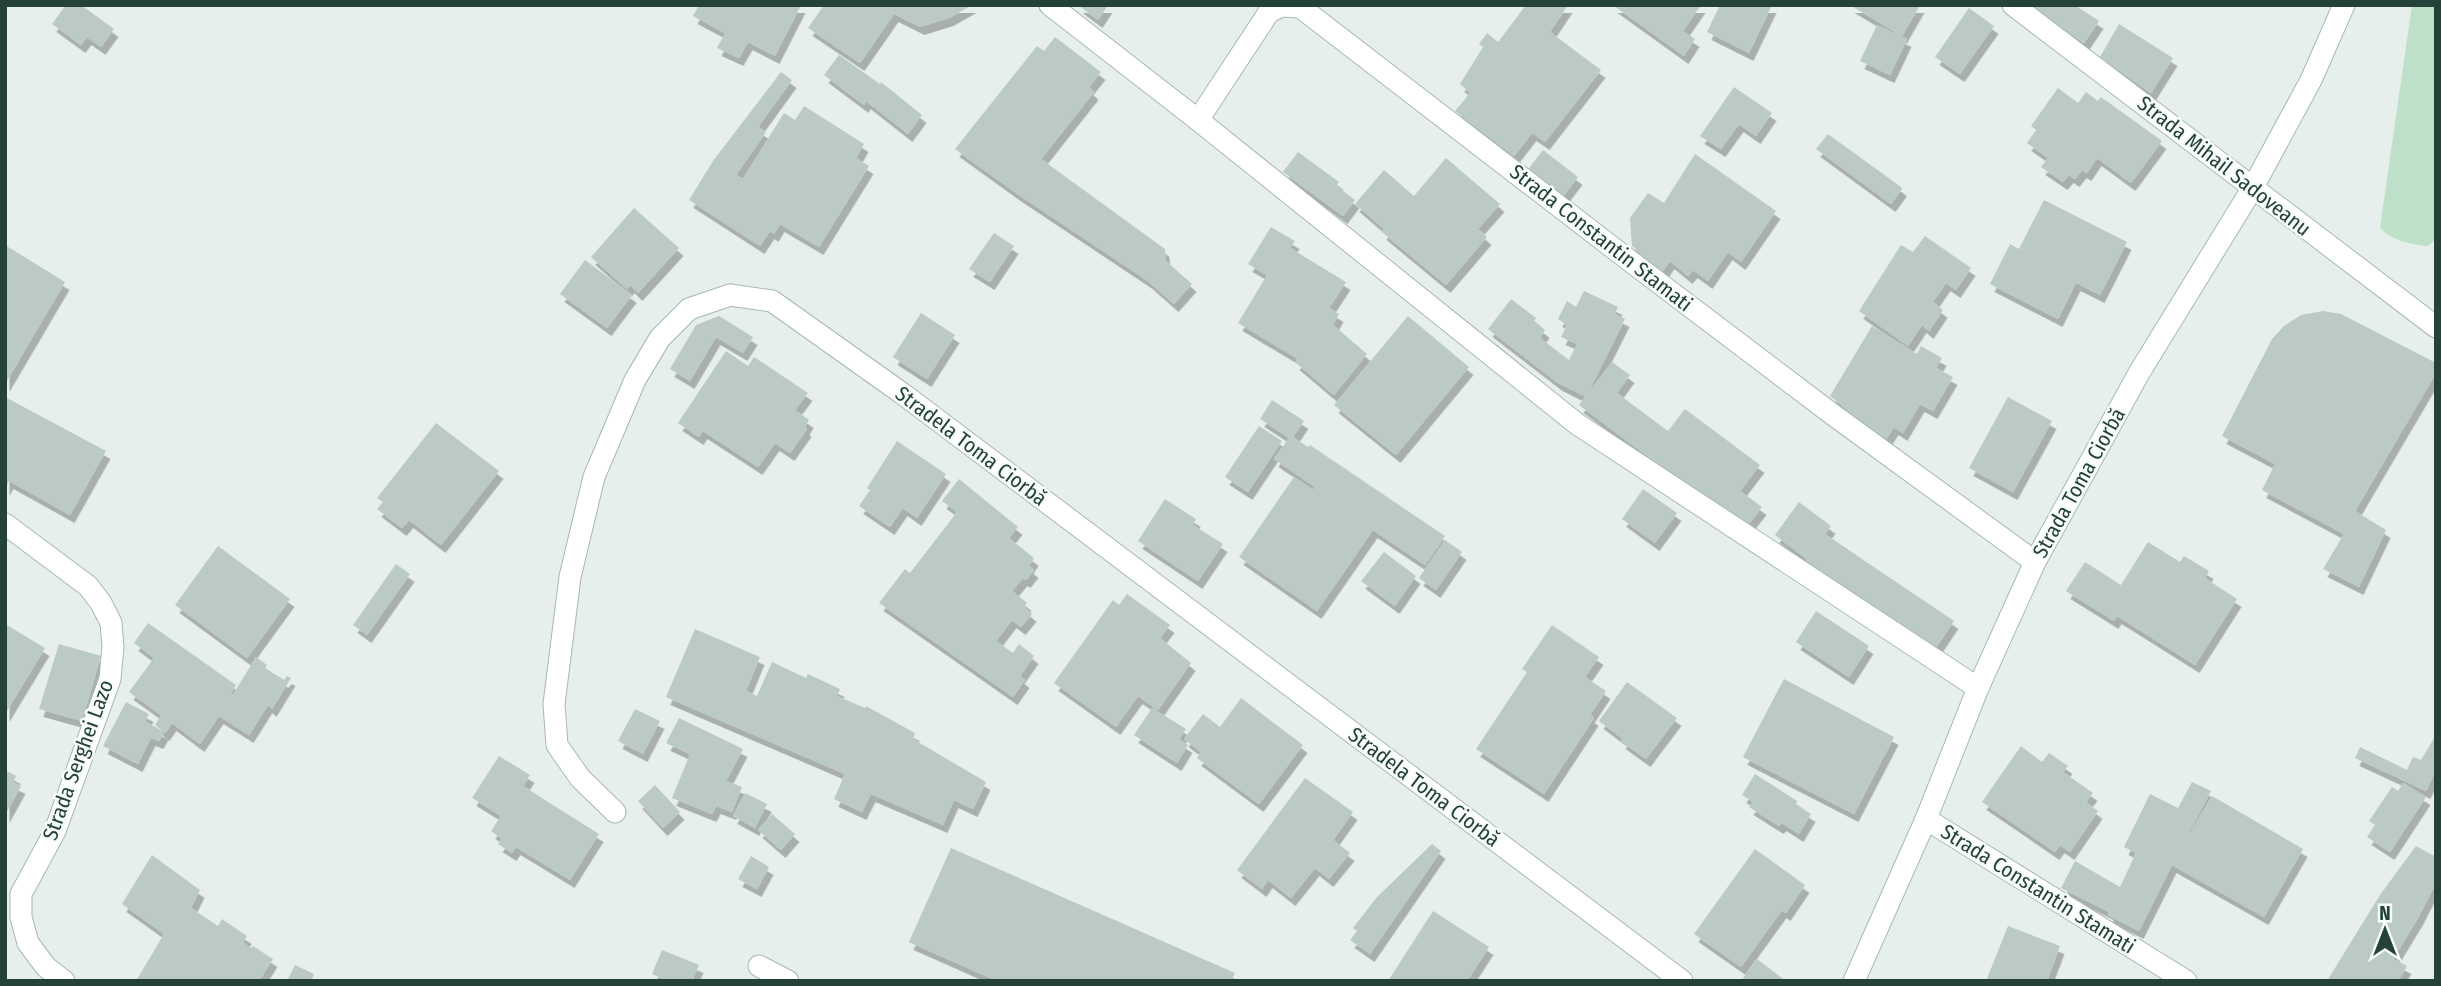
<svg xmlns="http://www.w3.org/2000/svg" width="2441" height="986" viewBox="0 0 2441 986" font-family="'Fira Sans Condensed',sans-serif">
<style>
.green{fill:#bfe0c8}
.building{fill:#bbcac4;filter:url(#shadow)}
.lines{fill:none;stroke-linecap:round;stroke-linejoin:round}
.street-casing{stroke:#a8b8b2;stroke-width:23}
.secondary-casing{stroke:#a4bbb3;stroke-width:23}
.street{stroke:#fff;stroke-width:21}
.secondary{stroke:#fff;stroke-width:21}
.labels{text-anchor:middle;stroke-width:5;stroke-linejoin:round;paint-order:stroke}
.street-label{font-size:21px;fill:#24423a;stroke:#f7fbf9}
</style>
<defs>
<filter id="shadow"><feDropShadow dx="4.5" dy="8" stdDeviation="0" flood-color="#0004"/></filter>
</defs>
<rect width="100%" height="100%" fill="#e6efeb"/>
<path class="green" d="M2412 5H2436V239L2428 246C2412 245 2391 240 2380 228Z"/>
<g class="building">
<path d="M66 5H81L114 29 101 47 87 37 81 45 52 24Z"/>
<path d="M699 5H801L775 56 748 42 739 58 717 48 725 33 693 16Z"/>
<path d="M824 5H972L949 18 920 27 894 14 860 63 808 28Z"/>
<path d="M1078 5H1108L1098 20Z"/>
<path d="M1526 5H1568L1550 32 1601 70 1545 142 1532 133 1514 156 1455 111 1470 93 1460 84 1483 47 1479 44 1487 33 1498 42Z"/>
<path d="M1613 5H1701L1683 31 1695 39 1684 56Z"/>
<path d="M1720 5H1772L1749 53 1707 32Z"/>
<path d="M1850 5H1920L1902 36Z"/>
<path d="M2029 5H2075L2099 21 2084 43Z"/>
<path d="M1969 8 1994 26 1960 74 1935 57Z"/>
<path d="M2119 24 2173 58 2151 93 2100 57Z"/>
<path d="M1877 25 1907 39 1890 75 1860 61Z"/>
<path d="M1055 37 1101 72 1089 87 1094 92 1041 159 1165 249 1166 261 1192 284 1174 304 1148 281 1016 193 955 149 1037 46 1044 51Z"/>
<path d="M839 55 880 84 881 82 922 115 908 134 866 101 864 105 824 75Z"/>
<path d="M781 72 792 80 758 127 766 132 736 175 743 179 784 113 795 120 804 106 864 144 856 158 869 166 819 247 780 224 774 234 770 231 760 246 689 200 713 161Z"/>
<path d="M1734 87 1772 113 1756 136 1739 124 1721 149 1700 136Z"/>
<path d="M2058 88 2078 103 2086 92 2098 101 2101 97 2162 141 2131 183 2097 158 2087 173 2082 170 2075 179 2069 175 2063 182 2041 167 2048 158 2027 143 2036 130 2031 126Z"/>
<path d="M1828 134 1901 187 1902 189 1891 204 1816 149Z"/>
<path d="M1543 150 1578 177 1558 203 1523 176Z"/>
<path d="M1298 152 1339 182 1336 186 1355 200 1343 216 1283 172Z"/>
<path d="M1695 154 1776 211 1741 262 1728 252 1708 281 1693 270 1688 276 1670 261 1661 274 1632 254 1636 249 1632 246 1630 218 1648 193 1664 203Z"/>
<path d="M1446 158 1500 204 1478 229 1487 237 1446 285 1382 232 1384 229 1355 204 1384 170 1414 196Z"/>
<path d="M2044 200 2127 242 2100 295 2076 283 2058 319 1990 284 2010 244 2019 249Z"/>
<path d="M634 208 679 248 638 293 630 285 627 289 591 257Z"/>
<path d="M1271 227 1295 241 1290 248 1346 282 1329 308 1339 314 1333 325 1367 354 1334 395 1295 362 1298 359 1238 323 1267 275 1248 264Z"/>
<path d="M994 233 1014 246 990 282 969 269Z"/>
<path d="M1925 236 1971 268 1956 290 1946 283 1933 302 1943 310 1929 331 1922 325 1908 346 1859 311 1901 245 1913 252Z"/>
<path d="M5 245 65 282 5 384Z"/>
<path d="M585 260 632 295 607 328 560 294Z"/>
<path d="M1584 291 1618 307 1615 314 1625 319 1586 397 1558 383 1488 329 1511 299 1536 318 1534 321 1545 330 1540 338 1569 360 1577 344 1561 337 1567 325 1558 319 1567 301 1576 307Z"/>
<path d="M2323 311 2341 314 2436 363V373L2355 511 2386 530 2359 587 2323 569 2344 534 2262 490 2275 464 2222 436 2272 339 2284 326 2301 315Z"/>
<path d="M921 313 955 335 927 379 893 357Z"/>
<path d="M719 316 753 337 743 353 716 337 690 381 670 369 696 325Z"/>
<path d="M1408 316 1469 367 1396 455 1334 405Z"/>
<path d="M1872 326 1917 354 1921 346 1942 358 1936 368 1953 377 1933 411 1920 404 1903 433 1894 427 1885 441 1830 396Z"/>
<path d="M726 351 748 366 754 357 808 393 795 410 809 420 805 427 807 429 790 453 775 443 758 467 703 431 699 437 678 423Z"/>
<path d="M1612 362 1630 375 1617 393 1668 431 1685 409 1760 465 1740 491 1762 507 1745 529 1579 405Z"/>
<path d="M5 397 106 451 70 515 9 481 5 488Z"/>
<path d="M2008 397 2052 421 2013 492 1969 468Z"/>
<path d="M1272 400 1304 421 1293 437 1308 447 1310 445 1445 536 1425 565 1373 530 1317 611 1239 557 1294 477 1313 490 1315 487 1274 459 1289 438 1260 419Z"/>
<path d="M436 423 499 471 441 545 409 520 402 528 377 509 383 502 377 498Z"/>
<path d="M1259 426 1282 441 1248 492 1225 477Z"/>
<path d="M897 441 946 474 917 518 903 508 890 527 859 506 870 490 867 488Z"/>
<path d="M959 479 1018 527 1009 538 1034 558 1029 566 1034 570 1026 580 1023 578 1012 591 1027 603 1024 607 1032 614 1021 627 1012 620 996 641 1013 653 1019 644 1034 656 1020 676 1025 680 1013 697 879 603 905 569 910 573 957 512 942 501Z"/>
<path d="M1643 489 1677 513 1655 543 1622 519Z"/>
<path d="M1165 499 1196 519 1193 525 1223 544 1198 581 1138 541Z"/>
<path d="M1799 502 1831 526 1825 534 1954 621 1933 652 1802 567 1807 559 1775 535Z"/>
<path d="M1445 540 1462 552 1436 590 1419 578Z"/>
<path d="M2148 542 2180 562 2184 556 2209 571 2205 578 2237 599 2195 665 2117 616 2114 621 2066 591 2085 562 2121 585Z"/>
<path d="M218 546 290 599 247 658 175 605Z"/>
<path d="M1384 552 1416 576 1395 606 1361 581Z"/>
<path d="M396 564 410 574 367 635 353 625Z"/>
<path d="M1127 594 1170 625 1160 638 1191 663 1158 710 1138 696 1116 727 1054 683 1113 600 1119 605Z"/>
<path d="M1816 611 1869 646 1849 677 1796 642Z"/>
<path d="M148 623 236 685 230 695 232 696 256 657 267 665 265 668 284 680 287 676 291 678 272 709 268 705 249 735 219 716 200 744 172 723 165 733 155 725 161 715 129 692 154 658 134 643Z"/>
<path d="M5 624 45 648 5 714Z"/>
<path d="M1552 625 1599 657 1585 677 1606 691 1590 715 1594 718 1544 794 1476 749 1527 672 1522 669Z"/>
<path d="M695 629 760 657 746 691 757 696 772 662 806 678 808 674 840 689 837 696 865 708 866 706 915 733 913 739 986 782 973 809 954 800 943 825 871 794 862 812 834 799 845 774 666 697Z"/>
<path d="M59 644 101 656 82 721 39 709Z"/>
<path d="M1784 679 1894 737 1854 814 1743 757Z"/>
<path d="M1627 682 1677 718 1646 759 1621 741 1623 739 1599 721Z"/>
<path d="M1241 698 1303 745 1259 804 1197 758 1201 752 1184 739 1203 714 1220 727Z"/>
<path d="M126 702 149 714 145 721 164 732 159 741 151 738 138 764 103 746Z"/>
<path d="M1152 708 1186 729 1179 739 1188 745 1177 763 1134 735Z"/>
<path d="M635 709 660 721 643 754 618 741Z"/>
<path d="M679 718 743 749 726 781 742 787 732 812 716 806 712 814 672 798 690 754 666 743Z"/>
<path d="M2436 735V770L2426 791 2355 758 2360 747 2407 770 2413 757 2421 760Z"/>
<path d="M2021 746 2042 762 2049 753 2068 766 2063 772 2093 793 2086 802 2098 811 2070 852 2060 845 2055 852 1982 802Z"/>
<path d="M499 756 530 775 523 786 599 834 570 880 516 847 512 853 498 844 502 839 491 831 501 816 472 798Z"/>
<path d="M5 770 16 776 13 782 21 786 5 815Z"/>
<path d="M1755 774 1797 801 1796 804 1811 814 1799 834 1782 823 1779 826 1749 807 1753 802 1742 795Z"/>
<path d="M1305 778 1353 812 1333 840 1350 853 1329 879 1315 868 1291 898 1268 880 1262 889 1237 870Z"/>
<path d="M2192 782 2211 791 2179 852 2212 796 2303 849 2264 917 2172 865 2139 931 2108 915 2109 912 2061 888 2075 861 2120 887 2136 853 2124 847 2150 794 2178 808Z"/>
<path d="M2403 783 2426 797 2390 852 2367 837 2375 825 2369 821 2392 787 2398 791Z"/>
<path d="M655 785 680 812 663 828 638 801Z"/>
<path d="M745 793 767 804 755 828 733 816Z"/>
<path d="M772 814 795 834 781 850 758 830Z"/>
<path d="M1432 844 1441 851 1370 954 1350 940 1357 931 1353 928 1377 897Z"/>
<path d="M2416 846 2436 857V883L2418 918 2393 959 2407 966 2398 981H2327L2380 895Z"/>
<path d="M951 848 1235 973 1231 981H997L909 942Z"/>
<path d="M1755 849 1805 885 1786 913 1782 910 1741 967 1694 934Z"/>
<path d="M152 855 200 890 191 908 218 926 222 919 247 936 243 943 251 948 253 946 273 959 259 981H136L164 934 122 904Z"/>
<path d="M751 856 769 867 757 889 738 879Z"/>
<path d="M1433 911 1489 947 1467 981H1388Z"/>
<path d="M2008 926 2060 946 2047 981H1986Z"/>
<path d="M662 950 699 965 692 981H669L652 974Z"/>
<path d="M1757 959 1786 981H1741Z"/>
<path d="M295 965 314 974 311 981H287Z"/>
</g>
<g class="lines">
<g class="street-casing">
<g id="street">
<path d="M1050 5 1198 120 1269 12 1282 6 1300 7 1634 264 1832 414 2035 562"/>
<path d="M2013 5 2436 327"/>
<path d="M1198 120 1577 424 1978 688"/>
<path d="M5 524 88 586 101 603 111 623 113 647 110 679 55 831 21 894V917L28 943 46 967 64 981"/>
<path d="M615 812 580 778 557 745 554 704 570 577 594 477 635 380 660 338 689 309 730 295 772 301 903 394 1682 981"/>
<path d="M1926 819 2186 981"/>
<path d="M759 966 788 981"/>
</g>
</g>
<g class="secondary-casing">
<path id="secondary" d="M1854 981 1926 819 1978 688 2035 562 2139 373 2252 189 2311 80 2344 5"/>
</g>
<use href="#street" class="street"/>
<use href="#secondary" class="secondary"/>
</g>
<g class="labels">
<g class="street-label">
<text transform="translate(2224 166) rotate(38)" y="7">Strada Mihail Sadoveanu</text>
<text transform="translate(1601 238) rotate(38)" y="7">Strada Constantin Stamati</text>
<text transform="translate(971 446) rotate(37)" y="7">Stradela Toma Ciorbă</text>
<text transform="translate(2079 483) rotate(-61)" y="7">Strada Toma Ciorbă</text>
<text transform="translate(78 760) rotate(-70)" y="7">Strada Serghei Lazo</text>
<text transform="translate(1424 787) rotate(37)" y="7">Stradela Toma Ciorbă</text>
<text transform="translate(2038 889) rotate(32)" y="7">Strada Constantin Stamati</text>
</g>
</g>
<rect width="2441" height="986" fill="none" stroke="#24423a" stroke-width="14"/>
<g transform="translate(2385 930)" stroke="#f7fbf9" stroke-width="5" paint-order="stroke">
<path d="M0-5L12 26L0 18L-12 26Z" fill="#24423a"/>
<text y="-10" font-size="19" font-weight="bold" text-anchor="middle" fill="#24423a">N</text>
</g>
</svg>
